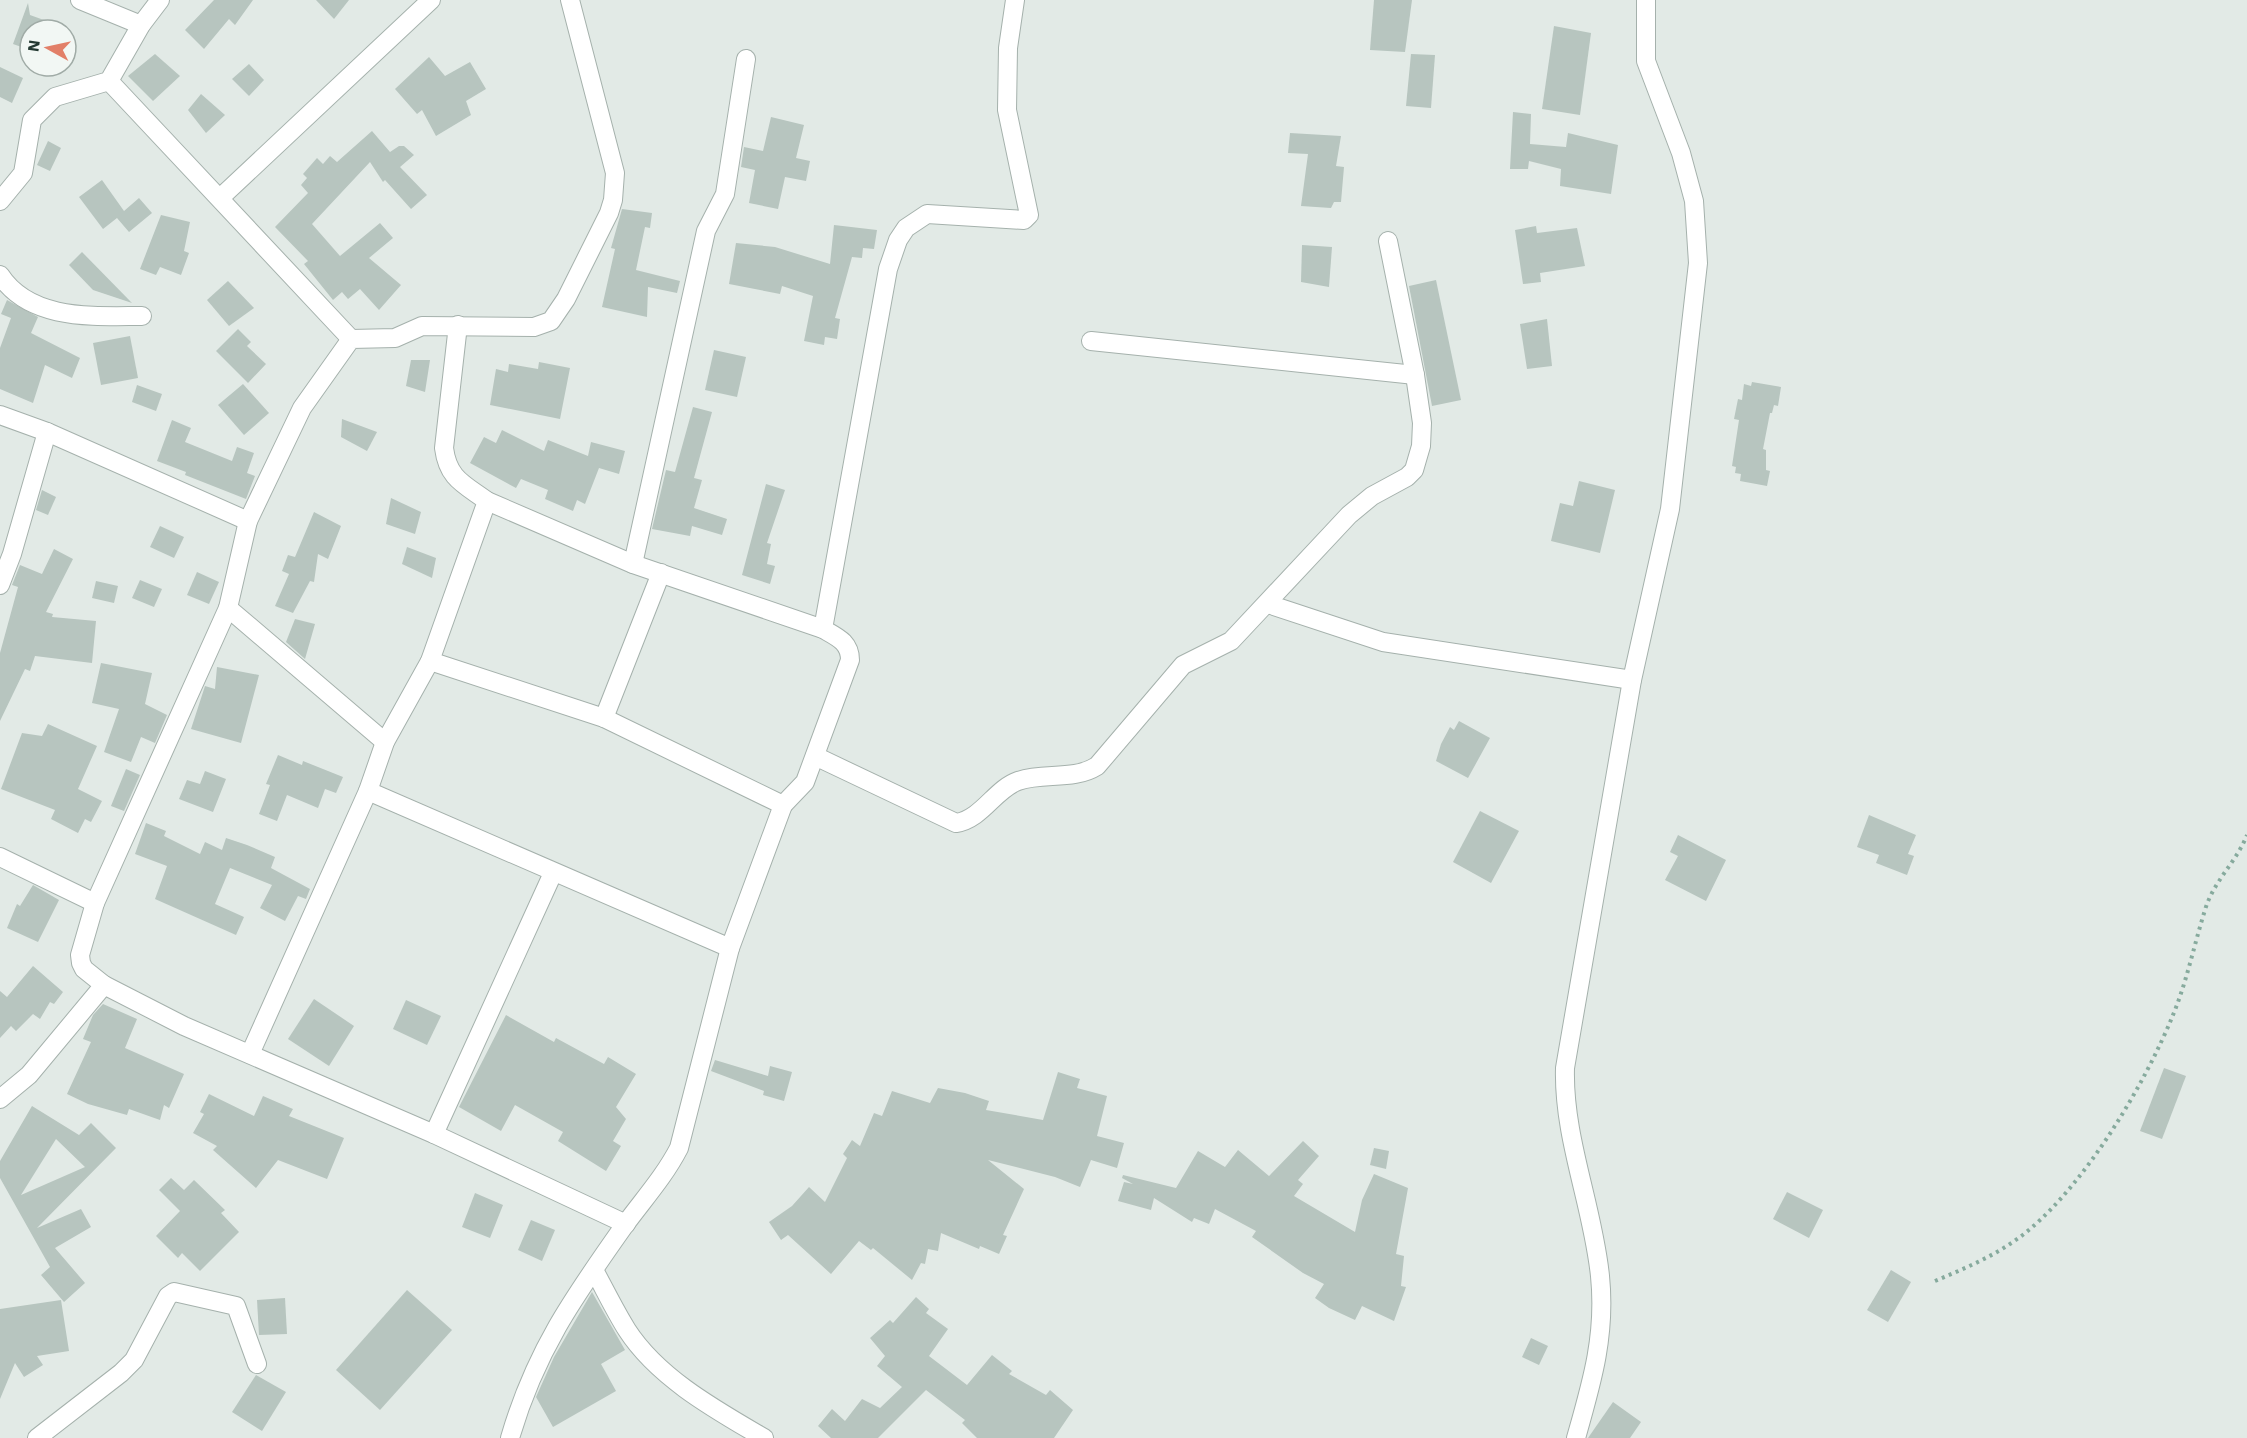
<svg xmlns="http://www.w3.org/2000/svg" width="2247" height="1438" viewBox="0 0 2247 1438" font-family="'Work Sans',sans-serif">
<style>
.building{fill:#b7c5bf;fill-rule:evenodd}
.lines{fill:none;stroke-linecap:round;stroke-linejoin:round}
.minor-casing{stroke:#a5b1ac;stroke-width:20}
.path{stroke:#86aa9d;stroke-width:4;stroke-dasharray:3 4.5;stroke-linecap:butt}
.minor{stroke:#fff;stroke-width:18}
</style>
<rect width="100%" height="100%" fill="#e2eae6"/>
<g class="building">
<path d="M214 0H253L235 25 229 19 204 49 185 30Z"/>
<path d="M316 0H349L334 19Z"/>
<path d="M1374 0H1412L1405 52 1370 50Z"/>
<path d="M28 3 30 15 66 28 30 30V50L13 44Z"/>
<path d="M1554 26 1591 33 1580 115 1542 109Z"/>
<path d="M155 54 180 76 153 101 128 76Z"/>
<path d="M1411 54 1435 55 1431 108 1406 106Z"/>
<path d="M429 57 445 76 470 62 486 89 466 101 471 115 436 136 422 110 417 114 395 89Z"/>
<path d="M249 64 264 80 249 96 232 79Z"/>
<path d="M0 67 23 78 12 103 0 97Z"/>
<path d="M201 94 225 115 206 133 188 110Z"/>
<path d="M1513 112 1531 114 1530 144 1566 147 1568 133 1618 145 1611 194 1560 186 1561 169 1529 161 1528 169H1510Z"/>
<path d="M771 117 804 125 796 158 810 161 806 181 785 177 778 209 749 203 755 170 741 167 744 147 763 151Z"/>
<path d="M372 131 390 152 399 146H404L414 155 400 167 427 195 411 209 385 180 383 182 370 162 312 224 340 256 380 223 393 238 369 258 401 285 379 310 360 289 348 299 342 292 333 300 304 264 308 261 275 227 308 193 301 185 307 178 303 174 317 158 323 164 330 156 337 162Z"/>
<path d="M1290 133 1341 136 1336 166 1344 167 1341 202H1334L1331 208 1301 206 1308 154 1288 153Z"/>
<path d="M48 141 61 148 50 171 37 165Z"/>
<path d="M102 180 124 211 139 198 152 213 129 232 117 218 103 229 79 197Z"/>
<path d="M622 209 652 213 650 228 645 227 636 270 680 281 677 293 648 287 647 317 602 307 615 249 611 248Z"/>
<path d="M161 215 190 222 184 251 189 253 181 275 160 267 156 275 140 269Z"/>
<path d="M834 225 877 230 874 249 863 248 862 258 852 257 835 318 840 319 837 339 825 337 824 345 804 341 813 296 782 286 780 294 729 284 736 243 775 247 830 264Z"/>
<path d="M1536 226 1537 233 1577 228 1585 266 1540 273 1541 282 1523 284 1515 230Z"/>
<path d="M1302 245 1332 247 1329 287 1301 282Z"/>
<path d="M82 252 132 303 93 290 69 265Z"/>
<path d="M1436 280 1461 400 1432 406 1409 286Z"/>
<path d="M228 281 254 308 229 326 207 300Z"/>
<path d="M7 300 38 317 31 333 80 358 72 378 45 365 33 403 0 389V348L11 318 1 314Z"/>
<path d="M1547 319 1552 366 1527 369 1520 324Z"/>
<path d="M238 329 251 342 247 346 266 364 248 383 216 351Z"/>
<path d="M130 336 138 378 101 385 93 343Z"/>
<path d="M714 350 746 357 737 397 705 390Z"/>
<path d="M411 360H430L425 392 406 386Z"/>
<path d="M539 362 570 368 560 419 490 405 496 369 508 372 509 364 538 369Z"/>
<path d="M1752 382 1781 387 1778 406 1774 405 1772 413H1770L1763 449 1766 450V470L1770 471 1767 486 1740 481 1741 474 1735 473 1736 467 1732 466 1739 420 1734 419 1738 399 1742 400 1744 384 1751 386Z"/>
<path d="M243 384 269 413 244 435 218 405Z"/>
<path d="M137 385 162 394 156 411 132 402Z"/>
<path d="M693 407 712 412 694 478 702 480 694 508 727 519 722 535 692 526 690 536 652 529 666 470 675 472Z"/>
<path d="M342 419 377 432 367 451 341 437Z"/>
<path d="M172 420 191 428 185 442 232 461 237 447 254 453 247 473 255 476 246 499 185 475 186 472 157 461Z"/>
<path d="M502 430 544 451 548 440 588 456 591 442 625 451 619 474 599 468 585 504 577 500 573 511 545 499 548 490 521 479 516 488 470 463 484 437 496 443Z"/>
<path d="M1579 481 1615 490 1600 553 1551 541 1560 503 1573 506Z"/>
<path d="M766 484 785 490 767 543 771 544 767 564 775 566 770 584 742 575Z"/>
<path d="M42 490 56 497 48 515 36 510Z"/>
<path d="M391 498 421 512 415 534 386 524Z"/>
<path d="M314 512 341 526 328 559 318 554 314 582 310 581 293 613 275 606 289 574 282 571 288 555 295 557Z"/>
<path d="M160 526 184 537 174 558 150 547Z"/>
<path d="M407 547 436 558 432 578 402 564Z"/>
<path d="M54 549 73 559 46 612 53 614 52 617 96 621 92 663 35 656 30 671 25 669 0 721V653L18 587 12 585 20 565 42 574Z"/>
<path d="M197 572 219 582 209 604 187 595Z"/>
<path d="M140 580 162 589 154 607 132 598Z"/>
<path d="M96 581 118 586 114 603 92 598Z"/>
<path d="M295 619 315 624 305 659 286 642Z"/>
<path d="M101 663 152 673 145 704 167 715 155 743 141 737 131 762 104 752 119 709 92 703Z"/>
<path d="M217 667 259 675 241 743 191 729 205 686 215 689Z"/>
<path d="M1459 721 1490 738 1468 778 1436 761 1441 744 1450 727 1454 730Z"/>
<path d="M48 724 97 746 78 789 102 801 91 822 85 819 78 833 51 819 55 810 1 789 22 733 42 736Z"/>
<path d="M278 755 302 765 303 761 343 777 336 793 325 789 318 808 287 795 277 821 259 814 270 785 266 784Z"/>
<path d="M126 769 140 775 124 811 111 806Z"/>
<path d="M205 771 226 779 213 812 179 799 187 780 200 784Z"/>
<path d="M1480 811 1519 831 1491 883 1453 862Z"/>
<path d="M1869 815 1916 835 1908 854 1914 856 1907 875 1876 863 1879 855 1857 847Z"/>
<path d="M146 823 166 831 164 836 200 854 205 842 222 850 226 838 247 845 275 857 271 868 310 889 306 899 298 896 285 921 260 908 272 885 230 868 215 904 244 917 236 935 155 899 167 866 135 854Z"/>
<path d="M1678 835 1726 860 1706 901 1665 880 1678 856 1670 852Z"/>
<path d="M33 885 59 900 38 942 7 928 17 904 20 906Z"/>
<path d="M33 966 63 992 54 1004 50 1002 40 1019 33 1014 16 1031 11 1026 0 1038V991L7 997Z"/>
<path d="M314 999 354 1026 329 1066 288 1039Z"/>
<path d="M406 1000 441 1016 427 1045 393 1029Z"/>
<path d="M103 1004 137 1019 125 1048 184 1074 169 1108 164 1105 160 1120 129 1109 127 1115 88 1104 67 1094 91 1042 83 1039 93 1015Z"/>
<path d="M506 1015 554 1042 556 1038 604 1064 608 1057 636 1074 616 1107 626 1119 613 1141 621 1146 606 1171 558 1141 563 1132 515 1105 501 1131 459 1107Z"/>
<path d="M715 1060 768 1076 770 1066 792 1072 784 1101 763 1095 764 1091 711 1071Z"/>
<path d="M2164 1068 2186 1076 2162 1139 2140 1131Z"/>
<path d="M1058 1072 1080 1079 1077 1088 1107 1096 1097 1136 1124 1143 1117 1168 1091 1160 1080 1187 1055 1177 988 1160 1024 1189 1003 1235 1007 1236 999 1254 980 1246 979 1249 941 1233 938 1251 928 1249 925 1264 921 1263 912 1280 873 1248 871 1250 859 1241 831 1274 788 1235 781 1240 769 1222 792 1206 809 1187 825 1202 847 1158 843 1154 852 1140 860 1146 874 1113 882 1116 892 1091 930 1103 938 1088 965 1093 989 1101 986 1110 1043 1120Z"/>
<path d="M209 1094 254 1116 263 1096 293 1109 289 1116 344 1138 327 1179 278 1160 256 1188 213 1150 217 1146 193 1133 204 1114 200 1112Z"/>
<path d="M32 1106 79 1135 91 1123 116 1148 37 1228 81 1209 91 1227 55 1248 85 1283 64 1302 41 1275 50 1267 0 1178V1161ZM56 1139 85 1167 21 1195Z"/>
<path d="M1303 1141 1319 1156 1298 1180 1303 1184 1294 1196 1355 1232 1362 1200 1374 1174 1408 1188 1396 1254 1404 1256 1401 1286 1406 1287 1394 1321 1362 1306 1355 1320 1329 1308 1315 1298 1324 1284 1303 1273 1252 1237 1256 1231 1215 1209 1209 1224 1194 1218 1192 1222 1154 1198 1151 1210 1118 1201 1124 1182 1133 1184 1122 1178 1123 1175 1176 1188 1198 1151 1225 1167 1238 1150 1269 1176Z"/>
<path d="M1374 1148 1389 1151 1386 1169 1370 1165Z"/>
<path d="M171 1178 184 1190 194 1180 225 1210 221 1213 239 1232 200 1271 182 1253 178 1258 156 1236 180 1211 159 1190Z"/>
<path d="M1787 1192 1823 1210 1809 1238 1773 1219Z"/>
<path d="M475 1193 503 1205 490 1238 462 1227Z"/>
<path d="M531 1220 555 1230 542 1261 518 1250Z"/>
<path d="M1891 1270 1911 1282 1888 1322 1867 1310Z"/>
<path d="M407 1290 452 1330 380 1410 336 1370Z"/>
<path d="M592 1292 625 1350 601 1364 616 1391 553 1427 536 1397 554 1357Z"/>
<path d="M916 1297 929 1309 926 1313 948 1329 929 1356 967 1385 992 1355 1012 1371 1009 1374 1046 1395 1050 1390 1073 1410 1054 1438H977L962 1423 965 1420 926 1390 878 1438H831L818 1426 832 1409 845 1421 862 1399 880 1408 902 1387 877 1366 885 1356 870 1338 890 1320 893 1323Z"/>
<path d="M285 1298 287 1334 259 1335 257 1300Z"/>
<path d="M61 1300 69 1351 37 1356 43 1365 24 1377 15 1363 0 1399V1309Z"/>
<path d="M1531 1338 1548 1346 1539 1365 1522 1357Z"/>
<path d="M256 1375 286 1392 262 1431 232 1412Z"/>
<path d="M1613 1402 1641 1422 1630 1438H1588Z"/>
</g>
<g class="lines">
<g class="minor-casing">
<g id="minor">
<path d="M80 0 141 25"/>
<path d="M570 0 615 173 613 200 609 213 566 299 551 321 534 327 422 326 395 338 351 339 302 408 248 521 228 608 95 903 80 955 81 963 84 969 104 985 184 1026 434 1134 626 1224"/>
<path d="M109 81 351 339"/>
<path d="M220 198 431 0"/>
<path d="M0 201 23 173 32 120 55 97 109 81 141 25 160 0"/>
<path d="M0 275C30 321 93 316 142 316"/>
<path d="M1091 341 1415 375"/>
<path d="M0 415 47 432 248 521"/>
<path d="M487 501 633 564 823 629C837 637 850 642 850 660L805 782 783 805"/>
<path d="M633 564 706 231 725 194 746 59"/>
<path d="M0 585 12 554 47 432"/>
<path d="M1268 604 1383 642 1632 680"/>
<path d="M228 608 385 742"/>
<path d="M823 629 888 269 898 240 906 228 927 214 1024 220 1029 215 1007 110 1008 48 1015 0"/>
<path d="M604 718 661 573"/>
<path d="M815 756 956 823C982 819 995 789 1018 781 1044 772 1073 781 1097 766L1183 665 1231 641 1349 515 1372 496 1407 477 1414 470 1421 446 1422 423 1415 375 1388 241"/>
<path d="M368 791 730 948 783 805 604 718 430 661"/>
<path d="M0 857 95 903"/>
<path d="M250 1054 368 791 385 742 430 661 487 501C464 484 448 479 444 448L458 325"/>
<path d="M0 1099 29 1075 104 985"/>
<path d="M434 1134 553 873"/>
<path d="M594 1270C605 1290 615 1311 627 1330 658 1378 716 1410 764 1438"/>
<path d="M37 1438 121 1373 134 1360 168 1296 174 1292 236 1306 257 1364"/>
<path d="M510 1438C535 1352 573 1298 624 1226 643 1200 664 1177 679 1148L730 948"/>
<path d="M1576 1438C1592 1382 1606 1335 1600 1276 1593 1206 1563 1138 1565 1068L1632 680 1670 509 1698 263 1694 201 1681 153 1646 61V0"/>
</g>
</g>
<path class="path" d="M1935 1281C1968 1267 2002 1253 2030 1229 2087 1181 2145 1084 2173 1015 2187 981 2194 945 2205 910 2213 882 2237 861 2247 835"/>
<use href="#minor" class="minor"/>
</g>
<g transform="translate(48 48) rotate(278)"><circle r="28" fill="#f2f7f4" stroke="#a0aba6" stroke-width="1.5"/>
<path d="M0-4.5L10 22L0 15L-10 22Z" fill="#e27f68"/>
<text y="-9" font-size="16" font-weight="bold" text-anchor="middle" fill="#243932">N</text>
</g>
</svg>
